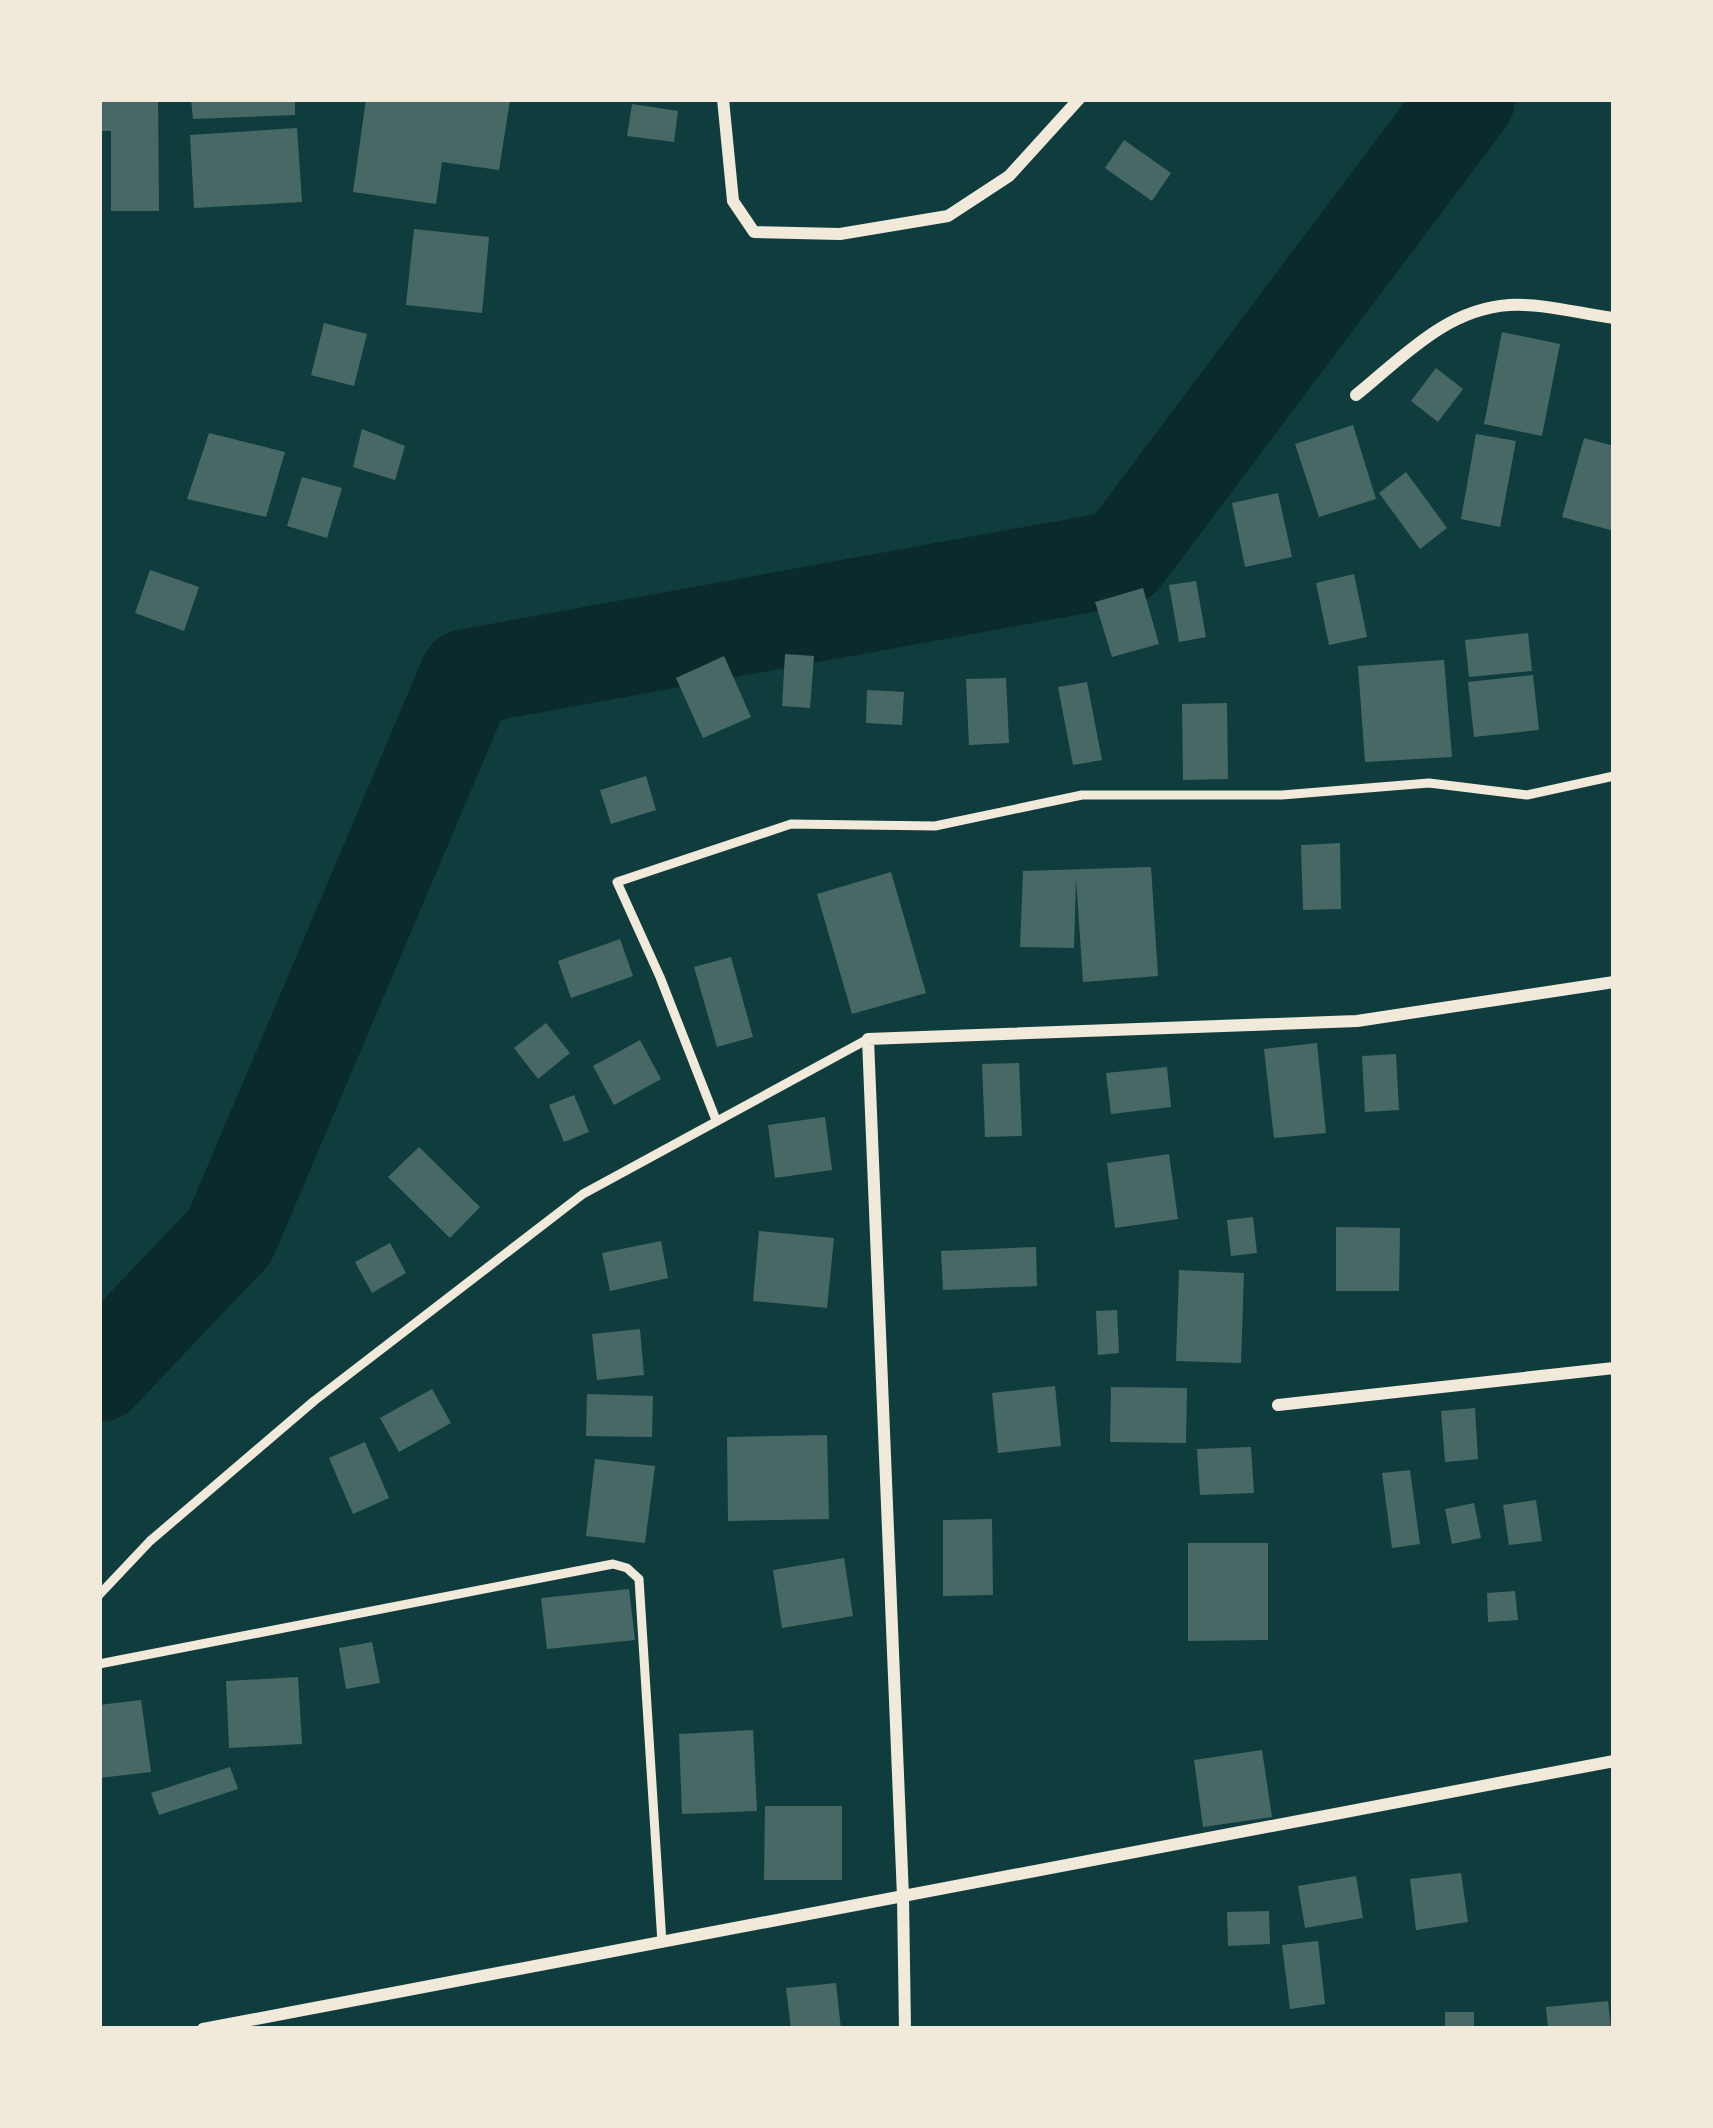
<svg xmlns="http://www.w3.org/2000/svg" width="1713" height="2128" viewBox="0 0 1713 2128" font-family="Manrope,sans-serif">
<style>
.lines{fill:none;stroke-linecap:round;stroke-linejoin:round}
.river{stroke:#0a2a2b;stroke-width:96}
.building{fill:#486865}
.service{stroke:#f1e9da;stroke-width:9}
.minor{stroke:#f1e9da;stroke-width:12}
</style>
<rect width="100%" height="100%" fill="#0f3d3e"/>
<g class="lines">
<path class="river" d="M99 1374 230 1236 467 677 1122 558 1467 99"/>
</g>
<g class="building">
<path d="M99 99H158L159 211H111V131H99Z"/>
<path d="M191 99H295V115L193 119Z"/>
<path d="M366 99 510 100 499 170 442 162 436 204 353 192Z"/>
<path d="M632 104 678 111 674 142 627 136Z"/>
<path d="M297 128 302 202 194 208 190 135Z"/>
<path d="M1124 140 1171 173 1152 201 1105 168Z"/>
<path d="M414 229 489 237 482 313 406 305Z"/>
<path d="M324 323 367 334 354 386 311 375Z"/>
<path d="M1502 332 1560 344 1542 436 1484 424Z"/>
<path d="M1436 368 1463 389 1438 422 1411 401Z"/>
<path d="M1353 425 1376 499 1319 517 1295 444Z"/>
<path d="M362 429 405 446 395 480 353 467Z"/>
<path d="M209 433 285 452 266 517 187 499Z"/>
<path d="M1476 434 1516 441 1500 527 1461 519Z"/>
<path d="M1584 438 1614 446V531L1562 517Z"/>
<path d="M1406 472 1447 528 1420 549 1379 493Z"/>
<path d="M302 477 342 488 327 538 287 526Z"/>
<path d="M1278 493 1292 557 1245 567 1232 503Z"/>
<path d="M150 570 199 587 184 631 135 613Z"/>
<path d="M1354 574 1367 637 1329 645 1316 583Z"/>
<path d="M1196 581 1206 637 1179 642 1169 585Z"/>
<path d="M1143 588 1159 644 1112 657 1095 602Z"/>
<path d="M1528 633 1532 671 1469 677 1465 640Z"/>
<path d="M785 654 814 656 810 708 782 706Z"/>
<path d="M724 656 751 717 703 738 676 678Z"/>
<path d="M1444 660 1452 757 1365 762 1358 666Z"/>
<path d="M1533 675 1539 730 1474 737 1468 682Z"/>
<path d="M1006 678 1009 743 969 745 966 679Z"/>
<path d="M1087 682 1102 760 1073 765 1058 687Z"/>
<path d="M867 690 904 692 902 725 866 723Z"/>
<path d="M1227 703 1228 779 1183 780 1182 704Z"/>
<path d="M646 776 656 810 611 824 600 790Z"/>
<path d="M1340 843 1341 909 1303 910 1301 845Z"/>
<path d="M1151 867 1158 976 1083 982 1076 878 1074 948 1020 947 1023 871Z"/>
<path d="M891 872 926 993 852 1014 817 894Z"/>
<path d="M620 939 633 976 571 998 558 961Z"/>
<path d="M731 957 753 1037 717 1047 694 967Z"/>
<path d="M546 1023 570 1053 538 1079 514 1048Z"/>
<path d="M640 1040 661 1079 614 1105 593 1066Z"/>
<path d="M1317 1043 1326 1133 1274 1138 1264 1049Z"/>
<path d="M1396 1054 1399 1110 1365 1112 1362 1056Z"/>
<path d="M1019 1063 1022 1136 985 1137 982 1064Z"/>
<path d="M1167 1067 1171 1107 1111 1114 1106 1073Z"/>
<path d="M574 1095 589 1132 564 1142 549 1105Z"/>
<path d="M825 1117 832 1170 775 1178 768 1125Z"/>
<path d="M419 1147 480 1207 450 1238 388 1177Z"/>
<path d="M1169 1154 1178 1219 1115 1228 1107 1163Z"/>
<path d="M1253 1217 1257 1253 1231 1256 1227 1220Z"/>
<path d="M1336 1227 1400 1228 1399 1291H1336Z"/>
<path d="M759 1231 834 1238 827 1308 753 1301Z"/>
<path d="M661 1241 668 1278 610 1291 602 1253Z"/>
<path d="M390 1243 406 1273 372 1293 355 1262Z"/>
<path d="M1036 1247 1037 1286 943 1290 941 1251Z"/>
<path d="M1179 1270 1244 1273 1241 1363 1176 1361Z"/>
<path d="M1117 1310 1119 1353 1098 1355 1096 1311Z"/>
<path d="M640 1329 644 1375 597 1380 592 1334Z"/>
<path d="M1055 1386 1061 1446 998 1453 992 1393Z"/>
<path d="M1111 1387 1187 1388 1186 1443 1110 1442Z"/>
<path d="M432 1389 451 1423 399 1452 380 1418Z"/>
<path d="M587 1394 653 1396 652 1437 586 1436Z"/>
<path d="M1475 1408 1478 1459 1445 1462 1441 1411Z"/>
<path d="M827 1435 829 1519 728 1521 727 1437Z"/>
<path d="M365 1442 389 1498 353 1514 329 1458Z"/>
<path d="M1251 1447 1254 1493 1200 1495 1197 1449Z"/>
<path d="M595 1459 655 1466 645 1543 586 1536Z"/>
<path d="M1410 1470 1420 1544 1392 1548 1382 1473Z"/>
<path d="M1536 1500 1542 1541 1509 1545 1503 1505Z"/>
<path d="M1474 1503 1481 1538 1452 1544 1445 1509Z"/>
<path d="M992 1519 993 1595 943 1596V1520Z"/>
<path d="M1188 1543H1268V1640L1188 1641Z"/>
<path d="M844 1558 853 1616 782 1628 773 1570Z"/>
<path d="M629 1589 635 1640 547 1649 541 1598Z"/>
<path d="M1515 1591 1518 1620 1488 1622 1487 1593Z"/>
<path d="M372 1642 380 1683 346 1689 339 1648Z"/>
<path d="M298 1677 302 1744 229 1748 226 1681Z"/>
<path d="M141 1700 151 1772 99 1778V1705Z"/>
<path d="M753 1730 757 1811 682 1814 679 1734Z"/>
<path d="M1262 1750 1272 1817 1203 1827 1194 1760Z"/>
<path d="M230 1767 238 1789 159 1815 151 1793Z"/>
<path d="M765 1806H842V1880H764Z"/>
<path d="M1461 1873 1468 1922 1416 1930 1410 1879Z"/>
<path d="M1356 1876 1363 1918 1305 1928 1298 1886Z"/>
<path d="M1269 1911 1270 1944 1228 1946 1227 1912Z"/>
<path d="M1318 1941 1325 2004 1290 2009 1282 1945Z"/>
<path d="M836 1983 841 2029H791L786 1988Z"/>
<path d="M1608 2001 1611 2029H1548L1546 2007Z"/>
<rect x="1445" y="2012" width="29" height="17"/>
</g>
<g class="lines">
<g class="service">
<path d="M716 1120 660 977 617 882 791 824 935 826 1082 795H1282L1429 783 1527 795 1614 776"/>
<path d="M99 1595 150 1541 314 1401 583 1194 868 1039"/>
<path d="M99 1664 613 1564 627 1568 639 1579 662 1943"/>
</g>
<g class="minor">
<path d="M723 99 733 201 754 232 840 234 948 216 1009 176 1079 99"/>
<path d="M1356 395C1402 358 1446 309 1509 305 1543 303 1581 314 1614 318"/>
<path d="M1278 1405 1614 1368"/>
<path d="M203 2029 1614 1761"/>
<path d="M905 2029 903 1897 868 1039 1357 1021 1614 982"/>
</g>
</g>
<rect width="1713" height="2128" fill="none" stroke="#f1e9da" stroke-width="204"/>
</svg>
